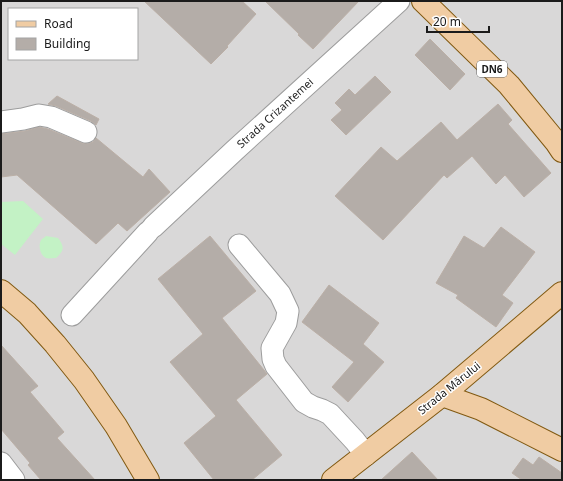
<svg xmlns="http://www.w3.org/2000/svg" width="563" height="481" viewBox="0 0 563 481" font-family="'Noto Sans',sans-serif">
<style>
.residential{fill:#d9d8d8;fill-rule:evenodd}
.park{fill:#c3f2c5}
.building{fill:#b4ada8;stroke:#bbafa6}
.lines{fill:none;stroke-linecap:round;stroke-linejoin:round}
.minor-casing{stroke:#9c9c9c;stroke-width:23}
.major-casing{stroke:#815911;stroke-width:24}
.minor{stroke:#fff;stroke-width:21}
.major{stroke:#f0cca3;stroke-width:22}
.labels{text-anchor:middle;stroke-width:3;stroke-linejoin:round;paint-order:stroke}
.shield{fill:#fff;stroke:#5f5f5f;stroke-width:1}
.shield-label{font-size:10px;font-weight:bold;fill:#1b1b1b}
.street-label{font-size:11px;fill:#1b1b1b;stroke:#fff}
</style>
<rect width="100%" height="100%" fill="#ece8e2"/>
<path class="residential" d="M1 1H562V480H1ZM9 9H137V59H9Z"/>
<g class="park">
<path d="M23 201 43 219 15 255 1 244V202Z"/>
<path d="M46 236 58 238C65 247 64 251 56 258 53 258 49 259 46 258 40 255 38 246 41 240 42 239 45 237 46 236Z"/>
</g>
<g class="building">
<path d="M144 1H242L256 14 227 46 228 47 211 64Z"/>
<path d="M265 1H359L313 49 298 35 299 34Z"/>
<path d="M430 39 465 74 450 90 415 55Z"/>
<path d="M375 76 391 92 346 135 331 120 342 110 335 103 349 89 355 95Z"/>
<path d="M57 96 99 119 96 125 91 121 56 106 48 104Z"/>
<path d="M498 104 512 120 508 124 551 173 524 197 505 175 496 184 472 156 447 178 444 175 383 240 335 196 381 147 397 161 441 122 457 140Z"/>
<path d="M39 127 48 129 82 143 88 144 93 142 96 138 143 177 149 169 170 192 127 231 118 223 96 244 17 175 1 177V134L25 131Z"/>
<path d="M501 227 535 252 502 295 513 303 496 327 456 298 458 295 436 283 464 236 484 248Z"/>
<path d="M210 236 256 291 222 318 264 370 267 374 236 400 282 455 252 480H214L184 443 216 416 170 362 203 334 158 279Z"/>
<path d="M329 285 379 323 363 344 384 362 348 402 332 387 354 362 302 322Z"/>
<path d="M1 345 38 386 30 392 64 432 57 438 95 480H41L28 465 30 463 1 429Z"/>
<path d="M412 452 438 480H381Z"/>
<path d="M539 457 562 473V480H522L512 473 523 458 533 465Z"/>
</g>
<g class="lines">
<g class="minor-casing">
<g id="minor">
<path d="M1 122 23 119 39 115 51 117 86 132"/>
<path d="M153 227 234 151 399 1"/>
<path d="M239 245 280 294 288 311 286 323 272 348 273 359 276 366 304 402 313 407 322 410 330 414 355 441 366 455"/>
<path d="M72 315 148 232"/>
<path d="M1 463 14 480"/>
</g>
</g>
<g class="major-casing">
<g id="major">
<path d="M423 1 509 85 556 142 562 151"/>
<path d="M1 291 27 313 55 344 84 380 116 426 148 480"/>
<path d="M442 395 481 409 562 450"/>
<path d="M333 480 442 395 562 293"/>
</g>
</g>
<use href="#minor" class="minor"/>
<use href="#major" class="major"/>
</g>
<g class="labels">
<rect class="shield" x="477" y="61" width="30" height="16" rx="3"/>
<g class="shield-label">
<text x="492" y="73">DN6</text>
</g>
<g class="street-label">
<text transform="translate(275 113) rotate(-42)" y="4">Strada Crizantemei</text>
<text transform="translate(449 388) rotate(-39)" y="4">Strada Mărului</text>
</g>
</g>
<rect width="563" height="481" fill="none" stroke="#1b1b1b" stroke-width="4"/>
<rect x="8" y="8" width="130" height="52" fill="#ffffff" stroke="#a4a4a4"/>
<rect x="16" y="21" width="20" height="6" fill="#f0cca3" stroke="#a4a4a4"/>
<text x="44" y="28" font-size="12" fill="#1b1b1b">Road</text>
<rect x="16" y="38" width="20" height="12" fill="#b4ada8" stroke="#a4a4a4"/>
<text x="44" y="48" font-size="12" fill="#1b1b1b">Building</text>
<path d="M427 26v6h62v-6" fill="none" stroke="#1b1b1b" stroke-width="2"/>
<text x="433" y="26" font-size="12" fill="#1b1b1b" stroke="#ffffff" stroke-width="3" paint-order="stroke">20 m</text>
</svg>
